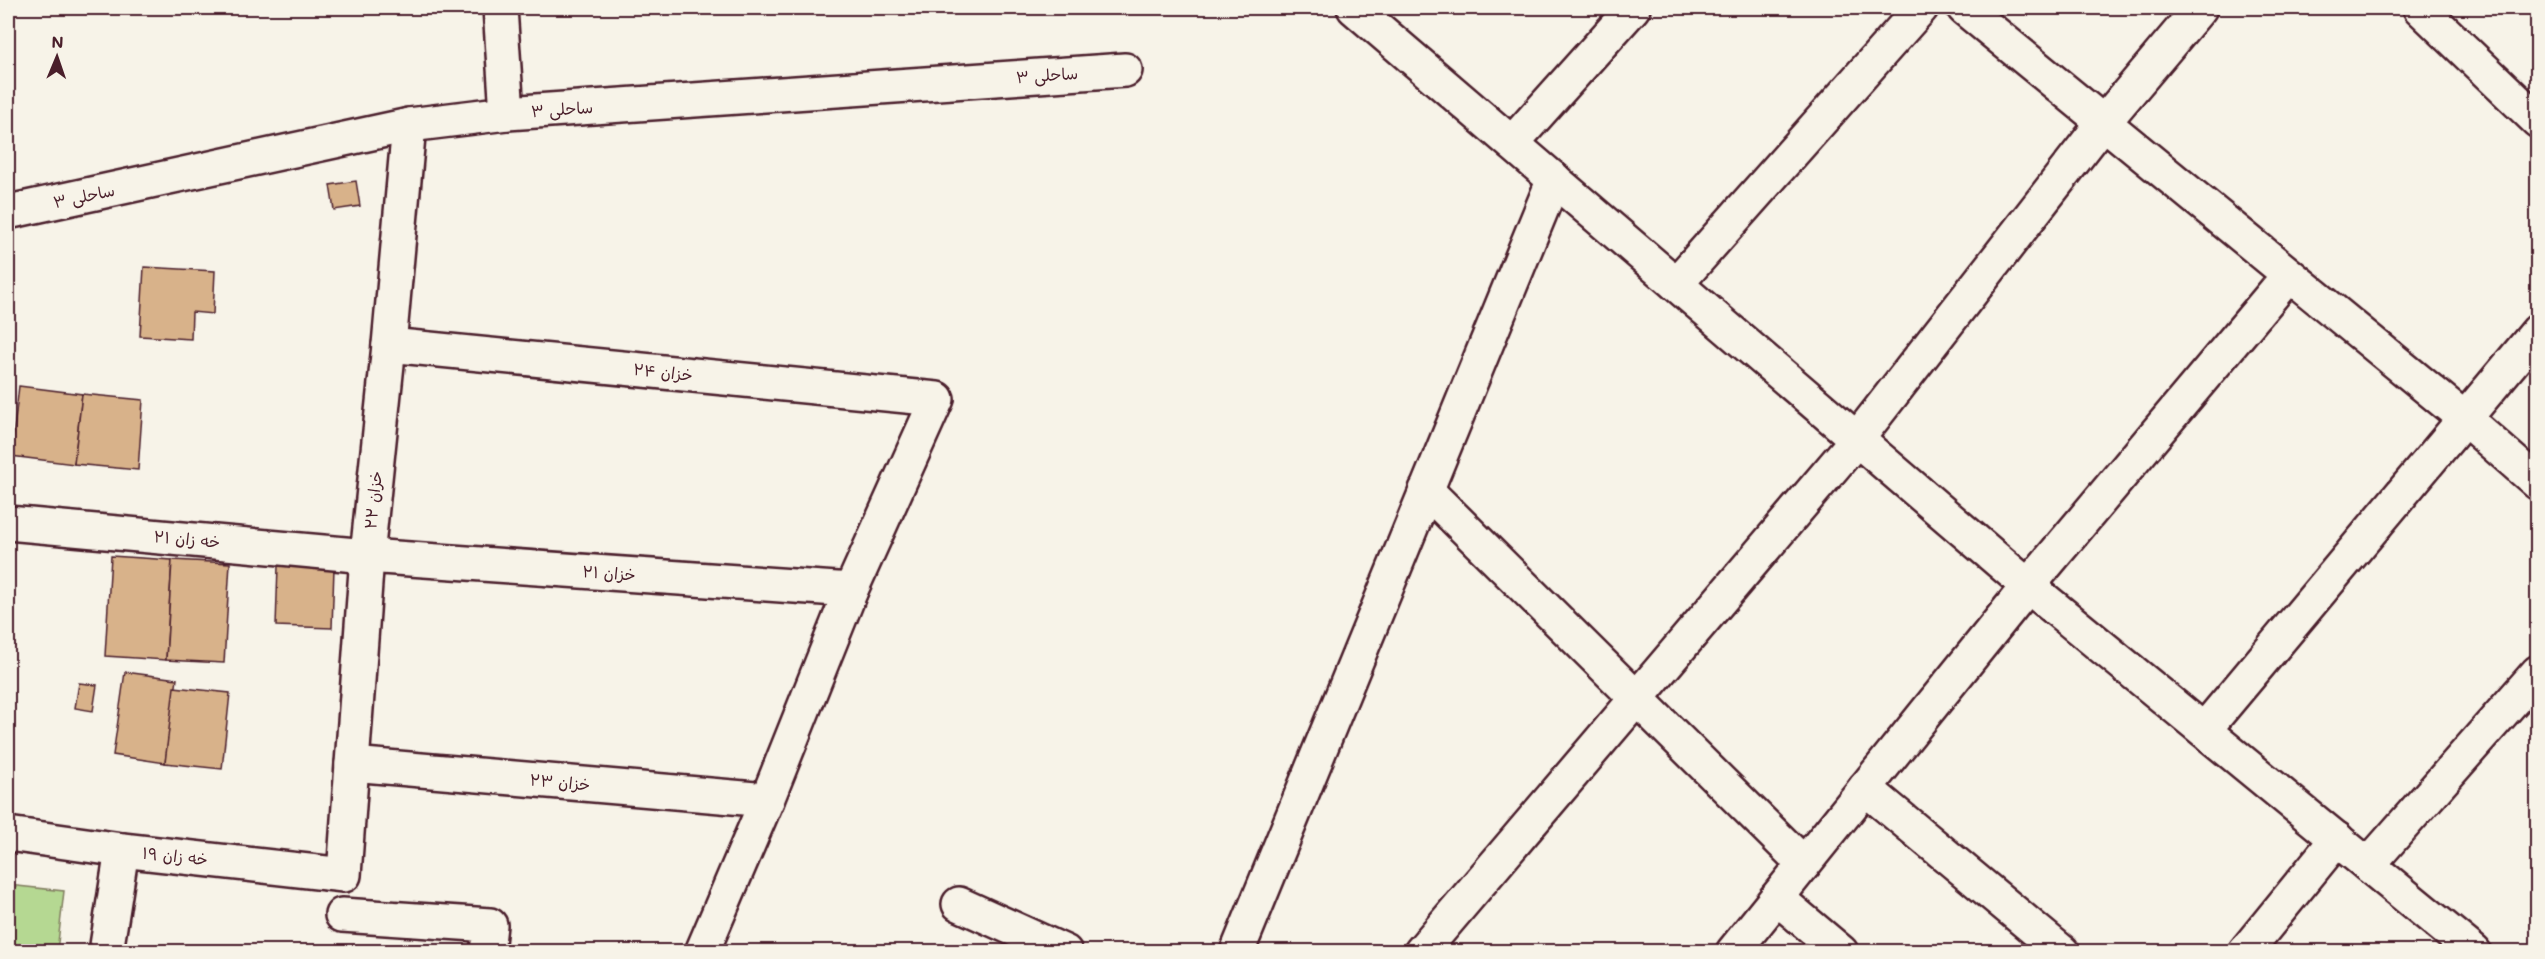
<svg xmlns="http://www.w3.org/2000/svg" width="2545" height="959" viewBox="0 0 2545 959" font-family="Mali,'Playpen Sans Arabic',sans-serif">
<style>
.green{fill:#b5d892;stroke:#807c5e;stroke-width:1.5}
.building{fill:#d8b28a;stroke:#4a1f2b;stroke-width:1.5}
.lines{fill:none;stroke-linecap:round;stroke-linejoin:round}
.minor-casing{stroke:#4a1f2b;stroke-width:38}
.minor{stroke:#f7f3e8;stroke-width:33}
.labels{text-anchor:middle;stroke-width:4.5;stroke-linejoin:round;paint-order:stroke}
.street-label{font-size:16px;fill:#4a1f2b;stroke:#f7f3e8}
</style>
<rect width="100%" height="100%" fill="#f7f3e8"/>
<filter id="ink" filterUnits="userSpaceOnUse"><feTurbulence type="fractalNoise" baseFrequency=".0167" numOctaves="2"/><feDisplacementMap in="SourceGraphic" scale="12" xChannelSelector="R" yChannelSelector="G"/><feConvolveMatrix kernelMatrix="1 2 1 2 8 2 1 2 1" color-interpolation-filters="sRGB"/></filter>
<g filter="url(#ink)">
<path class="green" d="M8 885 64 891 57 951H8Z"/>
<g class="building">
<path d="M356 181 360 206 334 210 330 185Z"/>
<path d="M144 267 215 271 213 314 192 312 191 339 140 336Z"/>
<path d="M19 386 82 394 74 464 11 456Z"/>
<path d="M82 394 143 400 138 470 74 464Z"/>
<path d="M111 556 172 560 166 660 105 656Z"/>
<path d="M172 560 230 563 224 663 166 660Z"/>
<path d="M278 566 334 568 332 628 276 626Z"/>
<path d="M125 672 177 679 165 763 113 755Z"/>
<path d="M79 683 97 685 93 711 75 708Z"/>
<path d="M174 687 230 693 222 769 165 763Z"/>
</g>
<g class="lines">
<g class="minor-casing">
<g id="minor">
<path d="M500 8 507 113"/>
<path d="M1354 8 2028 586 2474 952"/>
<path d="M1964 8 2464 418 2538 483"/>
<path d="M2420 8 2538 121"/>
<path d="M1512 143 1633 8"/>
<path d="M8 212 409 125 507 113 1125 70"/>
<path d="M1676 284 1921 8"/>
<path d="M389 345 937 399 851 590 767 800 702 952"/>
<path d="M1426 490 1804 864"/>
<path d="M8 523 367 556 851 590"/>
<path d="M2204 730 2538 331"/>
<path d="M352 764 767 800"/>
<path d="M1865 788 2062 952"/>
<path d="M8 834 122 850 344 875 367 556 389 345 409 125"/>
<path d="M2368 865 2538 672"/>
<path d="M1777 898 1841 952"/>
<path d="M959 904 1065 952"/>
<path d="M342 915 490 925 487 952"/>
<path d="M106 952 122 850"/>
<path d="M1237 952 1554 179"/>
<path d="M1421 952 1857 439 2103 123 2200 8"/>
<path d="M1733 952 2028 586 2289 275"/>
<path d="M2245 952 2337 839"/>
</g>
</g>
<use href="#minor" class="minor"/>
</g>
</g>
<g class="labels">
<g class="street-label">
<text transform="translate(1047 75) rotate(-4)" y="6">ساحلی ۳</text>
<text transform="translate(562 109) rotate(-4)" y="6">ساحلی ۳</text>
<text transform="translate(84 196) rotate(-12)" y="6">ساحلی ۳</text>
<text transform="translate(663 372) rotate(6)" y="6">خزان ۲۴</text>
<text transform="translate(373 500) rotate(-84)" y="6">خزان ۲۲</text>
<text transform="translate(187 539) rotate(5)" y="6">خه زان ۲۱</text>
<text transform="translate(609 573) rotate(4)" y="6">خزان ۲۱</text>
<text transform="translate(560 782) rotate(5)" y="6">خزان ۲۳</text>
<text transform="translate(175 856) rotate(6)" y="6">خه زان ۱۹</text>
</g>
</g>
<rect width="2545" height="959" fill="none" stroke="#f7f3e8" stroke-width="30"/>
<rect x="15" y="15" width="2515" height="929" fill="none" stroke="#4a1f2b" stroke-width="2" filter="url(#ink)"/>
<g transform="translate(57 57) rotate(2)" stroke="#f7f3e8" stroke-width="4.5" paint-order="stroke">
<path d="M0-4.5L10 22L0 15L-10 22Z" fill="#4a1f2b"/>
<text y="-9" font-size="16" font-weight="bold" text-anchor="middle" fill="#4a1f2b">N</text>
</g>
</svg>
